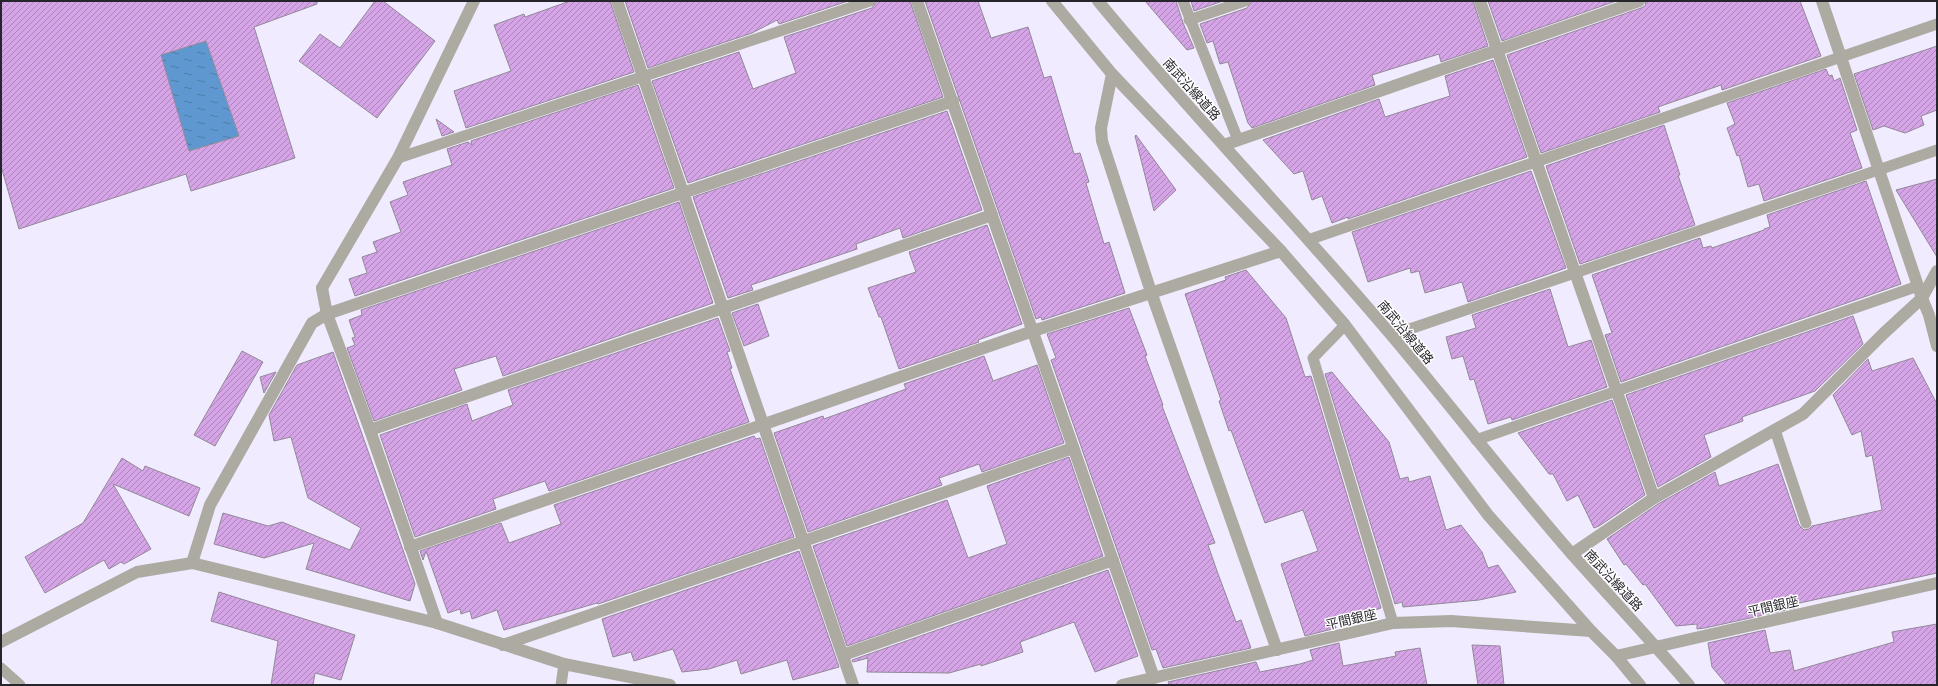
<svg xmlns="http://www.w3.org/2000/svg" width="1938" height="686" viewBox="0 0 1938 686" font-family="Ubuntu,'Noto Sans JP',sans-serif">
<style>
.water{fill:url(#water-ripples)}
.building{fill:url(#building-hatch);stroke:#938898;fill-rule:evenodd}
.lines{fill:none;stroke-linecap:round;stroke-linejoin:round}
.service{stroke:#adaaa2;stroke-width:11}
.minor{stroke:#adaaa2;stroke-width:12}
.tertiary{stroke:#adaaa2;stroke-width:12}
.labels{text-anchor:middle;stroke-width:3;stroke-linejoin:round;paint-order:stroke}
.street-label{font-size:13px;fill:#27252c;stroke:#fff}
</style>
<defs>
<pattern id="water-ripples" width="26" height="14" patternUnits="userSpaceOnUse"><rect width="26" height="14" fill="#5f98d0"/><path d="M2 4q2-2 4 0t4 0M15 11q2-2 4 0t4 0" fill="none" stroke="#4e7ca9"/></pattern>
<pattern id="building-hatch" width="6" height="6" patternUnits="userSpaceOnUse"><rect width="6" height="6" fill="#d4a4e6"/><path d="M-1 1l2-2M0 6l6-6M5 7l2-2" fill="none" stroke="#ac85bb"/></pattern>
</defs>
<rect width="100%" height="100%" fill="#f0ebff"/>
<path class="water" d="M206 41 239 136 189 151 161 55Z"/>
<g class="building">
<path d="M1 1H317V4L254 27 295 158 191 191 186 174 19 229 1 166ZM206 41 239 136 189 151 161 55Z"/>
<path d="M375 1H383L435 41 377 118 299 61 320 34 340 48Z"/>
<path d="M570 1H610L634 72 466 128 454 91 511 71 494 25 524 14 525 17Z"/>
<path d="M625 1H848L779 24 777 20 752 33 648 68Z"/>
<path d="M877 1H910L943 97 688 183 652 81 739 52 753 89 796 73 784 37 872 8Z"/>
<path d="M925 1H978L991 38 1028 27 1044 78 1051 76 1074 154 1080 153 1089 182 1086 183 1104 244 1109 242 1125 293 1042 320 1041 317 1036 319Z"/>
<path d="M1145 1H1176L1183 23 1194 48 1187 50Z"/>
<path d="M1191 1H1223L1194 11Z"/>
<path d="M1252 1H1473L1488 46 1441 62 1439 54 1372 75 1375 85 1252 128 1248 123 1228 62 1220 64 1213 41 1207 43 1200 24 1247 8Z"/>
<path d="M1488 1H1616L1502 41Z"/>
<path d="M1646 1H1800L1821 56 1722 90 1721 85 1658 107 1660 112 1541 153 1507 55 1641 8 1645 6Z"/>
<path d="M1937 46V110L1921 116 1924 125 1905 133 1884 126 1873 130 1854 74Z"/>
<path d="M1493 60 1527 157 1348 219V217L1332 223 1322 196 1312 200 1303 171 1294 174 1263 140 1379 99 1385 117 1450 96 1445 76Z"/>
<path d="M1826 69 1829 76 1832 75 1834 81 1840 78 1857 130 1850 133 1862 168 1764 201 1759 184 1748 187 1739 155 1737 156 1727 128 1735 124 1727 103Z"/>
<path d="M638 85 674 188 355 296 349 279 367 273 362 257 377 252 373 242 401 232 390 202 408 195 403 182 452 165 447 149 468 142 472 145 471 141Z"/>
<path d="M947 111 982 210 903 238 900 228 856 244 857 249 751 285 753 290 728 298 693 197Z"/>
<path d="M436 119 454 132 442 136Z"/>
<path d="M1664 125 1680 175H1678L1695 225 1580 264 1546 166Z"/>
<path d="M1136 135 1176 190 1154 211 1135 136Z"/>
<path d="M1531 171 1566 268 1468 302 1462 282 1425 293 1419 271 1411 273 1410 268 1368 282 1352 232Z"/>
<path d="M1937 179V257L1896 190Z"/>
<path d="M1866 181 1901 284 1621 382 1605 335 1612 333 1592 275 1700 238 1703 248 1711 246 1712 248 1764 230V229L1770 227 1767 215Z"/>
<path d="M679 202 713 303 503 376 496 356 454 369 462 390 374 421 347 348 355 345 352 338 355 337 349 320 362 315 361 310Z"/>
<path d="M987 225 1022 324 978 340 979 342 899 369 881 317H879L868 288 916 272 909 252Z"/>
<path d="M1246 270 1286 318 1305 377 1311 376 1381 608 1335 624 1336 628 1305 636 1281 564 1318 551 1303 510 1265 523 1231 430 1229 431 1219 401 1221 400 1185 294 1226 280 1225 277Z"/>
<path d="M1550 289 1568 347 1591 340 1607 387 1512 420 1511 417 1488 424 1474 379 1470 380 1463 356 1452 359 1446 337 1476 328 1472 315Z"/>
<path d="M758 304 769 336 744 346 732 313Z"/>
<path d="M1129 308 1147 355 1145 356 1163 405 1162 406 1215 543 1208 545 1217 571 1236 622 1241 620 1251 648 1163 668 1156 649 1152 650 1051 360 1056 358 1047 334Z"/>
<path d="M1853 316 1863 344 1815 391 1742 417 1743 421 1704 435 1711 457 1658 487 1626 395Z"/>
<path d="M718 318 730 351 727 352 732 368 730 369 749 422 549 491 545 481 493 499 496 509 415 537 380 435 467 404 472 421 513 405 508 390Z"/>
<path d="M242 351 263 362 215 446 194 435Z"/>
<path d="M333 352 415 584 410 601 306 569 314 543 264 558 214 544 223 513 268 526 282 522 350 550 361 528 308 498 291 437 274 441 269 415 297 365Z"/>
<path d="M984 356 993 381 1037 365 1064 443 982 472 979 464 939 478 942 485 808 532 774 433 823 416 824 419 906 389 904 384Z"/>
<path d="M1913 358 1937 404V573L1795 604V608L1705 628 1697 629V624L1676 626 1645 584 1643 585 1626 564 1624 565 1607 539 1658 504 1715 472 1719 486 1778 464 1799 525 1804 530 1809 529 1812 526 1882 510 1872 455 1866 457 1861 431 1852 435 1833 395 1868 359 1872 371Z"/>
<path d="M276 372 264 393 260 377Z"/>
<path d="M1332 372 1389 442 1400 479 1408 477 1409 482 1430 476 1446 530 1461 525 1482 552 1488 568 1498 565 1516 592 1479 600 1403 607 1402 602 1395 604 1325 374Z"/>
<path d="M1612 400 1645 495 1599 526 1594 528 1578 495 1567 501 1553 474H1549L1518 433Z"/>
<path d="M754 436 756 439 760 438 794 537 598 604 597 603 504 630 497 610 472 619 470 611 461 614 460 609 448 613 426 551 423 560 420 551 501 523 509 543 561 524 554 505Z"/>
<path d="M1069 457 1103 556 847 646 813 546 947 500 968 558 1007 544 987 486Z"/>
<path d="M122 458 143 471 145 466 200 488 189 516 113 484 151 549 124 564 121 562 109 569 104 560 45 593 25 557 83 523Z"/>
<path d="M799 551 839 667 793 680 787 660 741 674 737 660 709 669 682 672 673 649 634 661 631 652 613 657 602 619Z"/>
<path d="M1108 570 1138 656 1095 672 1074 622 1020 642 1023 652 981 666V664L949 673 867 672 868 658 853 662 852 660Z"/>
<path d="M219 592 355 635 341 680 315 673 313 685H271L278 641 211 621Z"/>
<path d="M1937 624V685H1727L1712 667 1708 643 1765 630 1770 653 1790 650 1794 671 1894 642 1892 632Z"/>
<path d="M1339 643 1343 666 1396 656 1395 652 1420 648 1427 685H1169L1168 682 1256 662 1260 672 1300 664 1313 660 1310 650Z"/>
<path d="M1472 645 1500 646 1504 685H1478Z"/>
</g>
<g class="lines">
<g class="service">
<path d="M1183 1 1238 140"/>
<path d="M1189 20 1245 1"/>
<path d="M398 158 870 1"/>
<path d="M1308 240 1937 24"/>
<path d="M1345 325 1313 358 1393 623"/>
<path d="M1392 335 1937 150"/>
<path d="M1775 430 1806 523"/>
<path d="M1476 440 1918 286"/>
<path d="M1 668 20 685"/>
<path d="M561 685 564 664"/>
</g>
<g class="minor">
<path d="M617 1 853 685"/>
<path d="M917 1 1154 678"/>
<path d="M1480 1 1654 498"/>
<path d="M1822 1 1922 298 1929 315 1937 346"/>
<path d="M1224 145 1639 1"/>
<path d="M322 288 327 314 370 430 437 623"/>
<path d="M370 430 992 215"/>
<path d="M410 547 1033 331 1281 251"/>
<path d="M1572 554 1654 498 1803 414 1883 334 1922 298 1937 271"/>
<path d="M192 563 210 505 312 323 327 314 953 101"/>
<path d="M1 642 137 572 192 563 437 623 564 664 670 685"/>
<path d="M503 645 1073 448"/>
<path d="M843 655 1113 560"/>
<path d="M1616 656 1937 583"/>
<path d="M1122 685 1393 623 1451 621 1591 631"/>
</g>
<g class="tertiary">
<path d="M1052 1 1112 74 1281 251 1345 325 1488 515 1591 631 1616 656 1640 685"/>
<path d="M1098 1C1192 115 1296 222 1392 336 1452 407 1509 482 1571 553 1610 597 1651 640 1689 685"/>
<path d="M1112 74 1101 128 1102 141 1151 292 1277 650"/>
<path d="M322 288 398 158 474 1"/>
</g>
</g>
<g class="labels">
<g class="street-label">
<text transform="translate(1192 89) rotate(48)" y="5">南武沿線道路</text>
<text transform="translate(1406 332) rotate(50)" y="5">南武沿線道路</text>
<text transform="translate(1614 580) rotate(47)" y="5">南武沿線道路</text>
<text transform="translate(1773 606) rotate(-13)" y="5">平間銀座</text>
<text transform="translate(1351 619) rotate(-13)" y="5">平間銀座</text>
</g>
</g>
<rect width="1938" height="686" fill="none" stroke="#27252c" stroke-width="4"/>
</svg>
